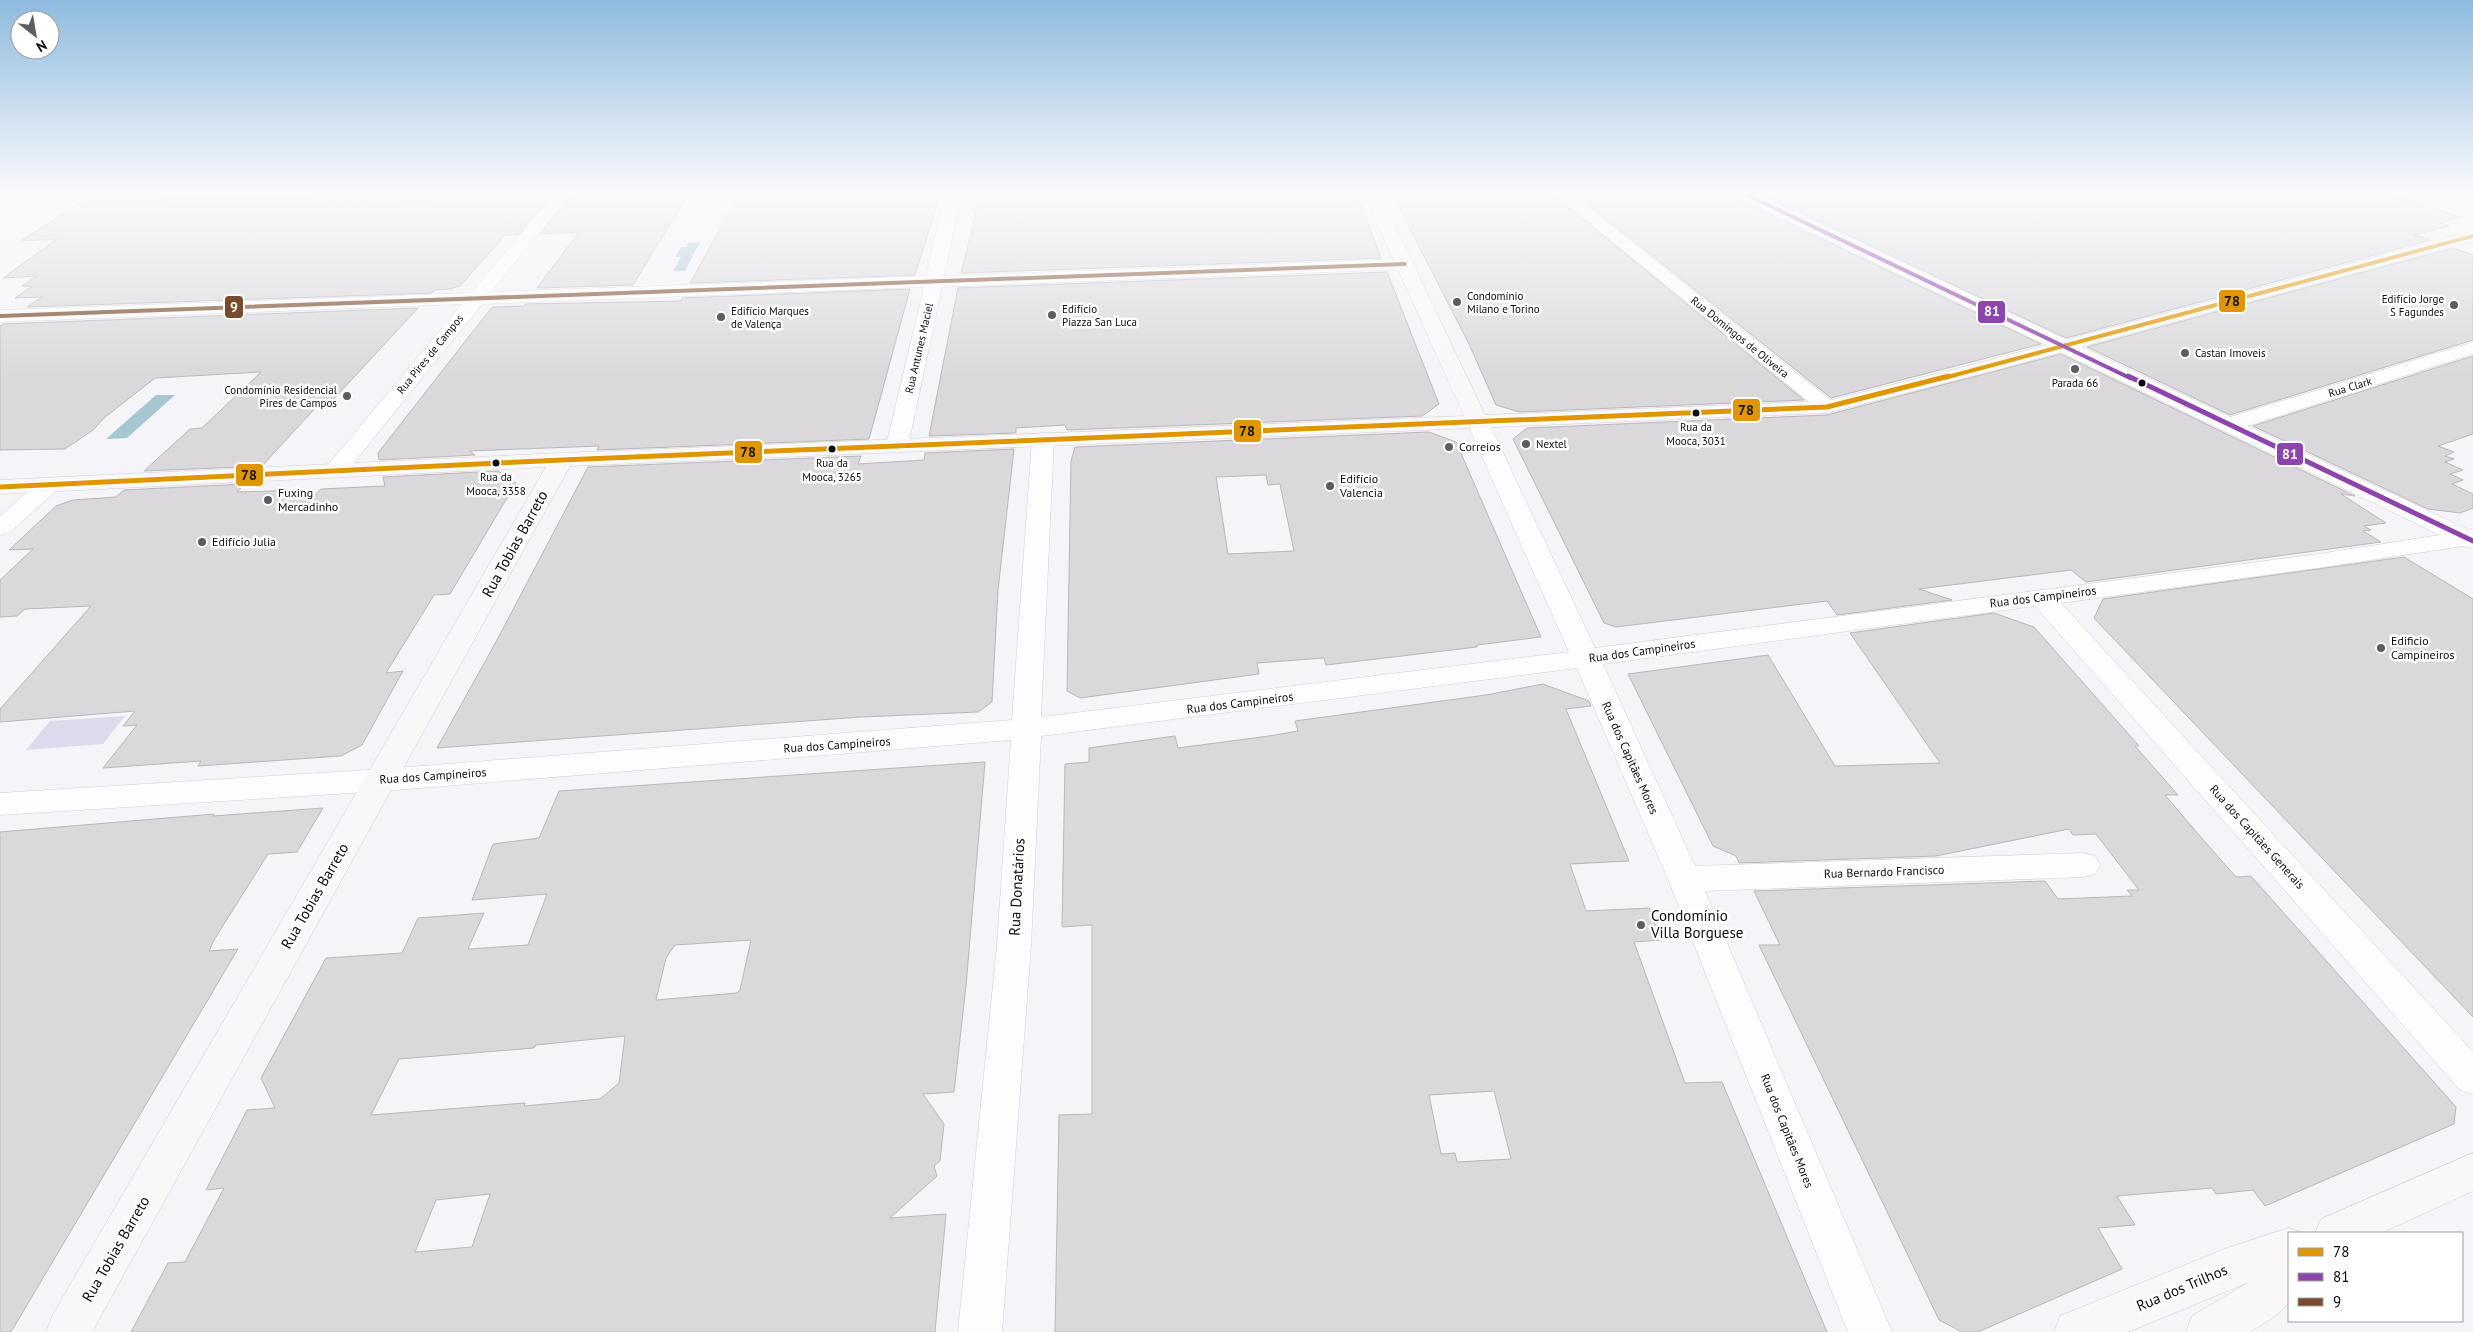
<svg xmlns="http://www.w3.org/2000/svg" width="2473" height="1332" viewBox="0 0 2473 1332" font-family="'PT Sans',sans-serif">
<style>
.green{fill:#dcdaec}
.water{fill:#a6c6d1}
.building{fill:#dad8da;stroke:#b9b7b9;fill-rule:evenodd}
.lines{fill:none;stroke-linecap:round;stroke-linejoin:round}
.street-casing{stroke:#cfcfd2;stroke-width:1}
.secondary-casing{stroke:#cfcfd2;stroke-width:1}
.street{fill:#fdfdfe;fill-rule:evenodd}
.secondary{fill:#faf7f9;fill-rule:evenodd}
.bus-1-far1-casing{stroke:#fff;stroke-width:6}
.bus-1-casing{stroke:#fff;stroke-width:8}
.bus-2-far1-casing{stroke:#fff;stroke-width:6}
.bus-2-casing{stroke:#fff;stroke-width:8}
.bus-3-casing{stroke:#fff;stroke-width:6}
.bus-1-far1{stroke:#e09601;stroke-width:4}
.bus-1{stroke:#e09601;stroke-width:5}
.bus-2-far1{stroke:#8e44ad;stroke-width:4}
.bus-2{stroke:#8e44ad;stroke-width:5}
.bus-3{stroke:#7a4b2a;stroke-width:4}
.poi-dot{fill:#5d5d60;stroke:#fff;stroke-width:2}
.bus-dot{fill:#0c0b0e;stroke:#fff;stroke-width:2}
.labels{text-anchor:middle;stroke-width:5;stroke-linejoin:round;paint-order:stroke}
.far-poi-label{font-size:11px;fill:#0c0b0e;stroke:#fff;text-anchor:start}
.far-street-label{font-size:11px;fill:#0c0b0e;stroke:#fff}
.bus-label{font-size:11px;fill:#0c0b0e;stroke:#fff}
.poi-label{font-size:12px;fill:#0c0b0e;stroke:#fff;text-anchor:start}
.street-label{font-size:12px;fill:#0c0b0e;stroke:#fff}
.near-street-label{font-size:15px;fill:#0c0b0e;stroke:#fff}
.near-poi-label{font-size:15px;fill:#0c0b0e;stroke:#fff;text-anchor:start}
.line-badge{stroke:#fff;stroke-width:2}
.badge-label{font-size:14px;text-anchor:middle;font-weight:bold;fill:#fff}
.pale-badge-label{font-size:14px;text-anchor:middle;font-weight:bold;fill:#111}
</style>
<rect width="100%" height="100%" fill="#f4f4f9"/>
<path class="green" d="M125 716 103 744 26 750 50 721Z"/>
<g class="water">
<path d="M700 242 685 271H673L681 257H675L681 247H686L688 243Z"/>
<path d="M156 395H175L127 438 106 439Z"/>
</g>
<g class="building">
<path d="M432 192H554L518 235H505L460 286 450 289 434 290 432 293 27 307 42 297 15 298 32 286H22L37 276 3 278 57 239 21 241 81 202 344 195 334 204 424 201Z"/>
<path d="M574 192H690L633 285 537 288 579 232 540 234Z"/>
<path d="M740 192H941L915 275 690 283Z"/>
<path d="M981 192H1356L1381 258 961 273Z"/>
<path d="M1391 192H1550L1804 400 1519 412 1496 405 1469 344Z"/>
<path d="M1572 192H1731L1734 197 2041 344 1831 398Z"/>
<path d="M1757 192H2382L2460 217 2441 223 2449 226 2414 235 2430 240 2066 338Z"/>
<path d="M2453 248 2473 255V340L2230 415 2087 347Z"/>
<path d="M1387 272 1439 404 1422 416 1067 430 1065 425 1016 428V433L929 436 958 288Z"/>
<path d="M910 289 869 439 597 450 599 446 469 451 475 455 379 460 378 453 492 307 524 306 526 304 681 301 682 298Z"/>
<path d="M418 308 331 402 320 403 262 466 144 471 190 429 202 428 261 372 155 378 104 418 93 430 65 449 0 450V326L3 324Z"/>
<path d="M2061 354 2355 496 2341 494 2386 523 2364 526 2371 530 2363 531 2381 542 2086 582 2071 570 1919 589 1952 600 1837 615 1827 601 1616 627 1604 623 1513 439 1527 428 1827 415Z"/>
<path d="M2473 356V434L2438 446 2454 452 2445 456 2454 459 2445 462 2463 470 2450 474 2463 480 2452 484 2473 494V508L2460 513 2428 509 2253 426Z"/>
<path d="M1429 432 1456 442 1541 637 1477 645V647L1326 665 1324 658 1257 663 1259 674 1080 698 1067 691 1071 461 1075 447ZM1266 475 1268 485 1280 484 1294 551 1228 554 1216 477Z"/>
<path d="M1014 449 998 590 992 702 978 712 861 717 437 748 497 640 588 467 861 456 858 464 924 460 925 453Z"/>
<path d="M498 471 516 483 450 594 434 595 386 673 403 671 362 745 341 756 198 766 201 761 103 768 137 725 123 726 135 711 0 722V709L91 606 25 609 17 616 0 617V580L33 549 9 550 56 506 73 500 116 497 124 490 245 484 237 492 305 490 313 497 321 489 385 486 383 477Z"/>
<path d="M2404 557 2473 599V1017L2094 618 2103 599Z"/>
<path d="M1994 613 2034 627 2139 746H2135L2178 795H2165L2199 835 2236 877 2251 876 2456 1107 2454 1124 2265 1206 2253 1190 2216 1194 2212 1188 2117 1196 2135 1225 2098 1228 2122 1269 1978 1332H1962L1939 1320 1759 945H1780L1754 891 2045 881 2058 899 2132 896 2127 890H2139L2096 834 2073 835 2069 829 1936 856 1739 863 1736 856 1713 846 1628 674 1768 655 1835 766 1940 763 1850 633Z"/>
<path d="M1543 684 1589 701 1591 706 1566 709 1629 861 1570 864 1586 911 1649 908 1662 940 1634 942 1685 1083 1722 1082 1827 1332H1055L1059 1115 1092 1114V925L1062 927 1065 764 1089 762V748L1175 736 1178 748 1269 736 1298 731 1295 721 1486 695ZM1494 1091 1511 1159 1457 1162 1455 1153 1441 1154 1429 1095Z"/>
<path d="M985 762 966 986 954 1092 923 1094 944 1124 940 1161 934 1166 937 1176 890 1218 946 1214 935 1332H131L168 1263 185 1262 224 1188 206 1190 247 1110 275 1108 261 1078 326 958 402 953 418 918 484 913 468 949 528 945 547 894 472 900 493 844 539 838 559 791ZM751 940 740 990 737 993 656 1000 666 958 675 945ZM625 1036 619 1083 600 1099 524 1106 525 1103 371 1115 399 1059 534 1048 536 1045ZM490 1194 472 1247 415 1252 436 1200Z"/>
<path d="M323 808 297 852 268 854 214 940 209 951 238 949 11 1332H0V832L214 814 213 816Z"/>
</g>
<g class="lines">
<g class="street-casing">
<g id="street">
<path d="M0 192H184L176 197 0 202Z"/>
<path d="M556 192H572L491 292 926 276 946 192H962L944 276 1405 259 1411 260 1414 264 1411 268 1405 269 942 287 908 446 905 451 897 453 889 451 886 446 924 287 482 304 343 476 335 478 327 476 324 471 327 466 462 304 0 322V310L471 293Z"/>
<path d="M1552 192H1569L1834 403 1838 407 1834 411 1827 413 1820 411Z"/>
<path d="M1733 192H1753L2230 417 2473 342V354L2248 426 2469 530H2473V548L2463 546 2318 568 2061 603 2473 1052V1094L2460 1090 2035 606 1603 664 1695 866 2084 853 2095 856 2100 865 2095 874 2084 877 1705 891 1892 1332H1848L1668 879 1577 668 1041 736 1031 945 1002 1332H958L997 945 1011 740 383 791 0 815V793L383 769 1012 720 1032 440 1035 435 1043 433 1051 435 1054 440 1041 717 1569 652 1467 423 1470 418 1478 417 1486 418 1489 423 1595 648 2318 554 2440 535 1735 195Z"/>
<path d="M49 478 57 480 60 485 57 490 9 533 0 535V516L41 480Z"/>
</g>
</g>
<g class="secondary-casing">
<g id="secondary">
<path d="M1363 192H1379L1485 415 1827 401 1971 365 2473 231V241L1985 373 1827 413 570 466 92 1332H46L52 1316 546 467 0 494V480L562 453 1464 416Z"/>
<path d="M2473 1153V1191L2381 1233H2315L2321 1219Z"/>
<path d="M2289 1228 2303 1233H2289V1303L2274 1317 2250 1332H2186L2192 1316 2249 1282 2128 1332H2054L2060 1316 2227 1248Z"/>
</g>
</g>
<use href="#street" class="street"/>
<use href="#secondary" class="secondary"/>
<g class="bus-1-far1-casing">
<path id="bus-1-far1" d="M1944 378 2473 236"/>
</g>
<g class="bus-1-casing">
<path id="bus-1" d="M0 487 562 460 1827 407 1949 376"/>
</g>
<g class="bus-2-far1-casing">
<path id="bus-2-far1" d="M1741 192 2130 378"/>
</g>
<g class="bus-2-casing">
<path id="bus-2" d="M2128 376 2473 541"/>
</g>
<g class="bus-3-casing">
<path id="bus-3" d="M0 316 1405 264"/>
</g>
<use href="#bus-1-far1" class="bus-1-far1"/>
<use href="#bus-1" class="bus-1"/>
<use href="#bus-2-far1" class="bus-2-far1"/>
<use href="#bus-2" class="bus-2"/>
<use href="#bus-3" class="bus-3"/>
</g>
<linearGradient id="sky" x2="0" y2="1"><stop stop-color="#8dbbdf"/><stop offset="0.51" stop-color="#fafafc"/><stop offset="1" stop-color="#fafafc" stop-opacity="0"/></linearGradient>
<rect width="2473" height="378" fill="url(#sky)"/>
<g class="poi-dot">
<circle cx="1457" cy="302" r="5"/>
<circle cx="2454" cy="305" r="5"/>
<circle cx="1052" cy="315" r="5"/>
<circle cx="721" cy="317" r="5"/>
<circle cx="2185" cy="353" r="5"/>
<circle cx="2075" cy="369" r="5"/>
<circle cx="347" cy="396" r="5"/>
<circle cx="1526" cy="444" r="5"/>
<circle cx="1449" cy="447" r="5"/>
<circle cx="1330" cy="486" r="5"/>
<circle cx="268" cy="500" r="5"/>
<circle cx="202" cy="542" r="5"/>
<circle cx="2381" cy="648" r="5"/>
<circle cx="1641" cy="925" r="5"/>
</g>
<g class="bus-dot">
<circle cx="2142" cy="383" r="4.5"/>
<circle cx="1696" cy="413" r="4.5"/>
<circle cx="832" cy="449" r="4.5"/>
<circle cx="496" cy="463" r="4.5"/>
</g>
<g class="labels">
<g class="far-poi-label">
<text x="1467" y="300">Condomínio<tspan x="1467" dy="13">Milano e Torino</tspan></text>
<text x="2444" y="303" text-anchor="end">Edifício Jorge<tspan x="2444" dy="13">S Fagundes</tspan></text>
<text x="1062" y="313">Edifício<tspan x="1062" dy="13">Piazza San Luca</tspan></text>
<text x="731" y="315">Edifício Marques<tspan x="731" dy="13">de Valença</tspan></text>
<text x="2195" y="357">Castan Imoveis</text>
<text x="2075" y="387" text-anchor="middle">Parada 66</text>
<text x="337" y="394" text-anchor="end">Condomínio Residencial<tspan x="337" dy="13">Pires de Campos</tspan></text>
<text x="1536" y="448">Nextel</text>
</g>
<g class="far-street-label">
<text transform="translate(1740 337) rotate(39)" y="4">Rua Domingos de Oliveira</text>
<text transform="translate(919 348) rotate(-77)" y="4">Rua Antunes Maciel</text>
<text transform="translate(430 354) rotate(-51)" y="4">Rua Pires de Campos</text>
<text transform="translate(2350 387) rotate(-17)" y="4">Rua Clark</text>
</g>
<g class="bus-label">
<text x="1696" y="431">Rua da<tspan x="1696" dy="14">Mooca, 3031</tspan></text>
<text x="832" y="467">Rua da<tspan x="832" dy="14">Mooca, 3265</tspan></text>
<text x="496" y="481">Rua da<tspan x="496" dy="14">Mooca, 3358</tspan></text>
</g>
<g class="poi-label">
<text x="1459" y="451">Correios</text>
<text x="1340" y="483">Edifício<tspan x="1340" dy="14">Valencia</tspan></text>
<text x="278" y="497">Fuxing<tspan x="278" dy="14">Mercadinho</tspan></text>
<text x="212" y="546">Edifício Julia</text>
<text x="2391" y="645">Edificio<tspan x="2391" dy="14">Campineiros</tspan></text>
</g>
<g class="street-label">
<text transform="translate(2043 597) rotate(-7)" y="4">Rua dos Campineiros</text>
<text transform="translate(1642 651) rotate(-8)" y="4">Rua dos Campineiros</text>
<text transform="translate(1240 703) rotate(-7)" y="4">Rua dos Campineiros</text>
<text transform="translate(837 745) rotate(-4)" y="4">Rua dos Campineiros</text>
<text transform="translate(1630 758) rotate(66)" y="4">Rua dos Capitães Mores</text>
<text transform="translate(433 776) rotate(-4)" y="4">Rua dos Campineiros</text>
<text transform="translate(2257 837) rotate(48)" y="4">Rua dos Capitães Generais</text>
<text transform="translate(1884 872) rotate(-2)" y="4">Rua Bernardo Francisco</text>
<text transform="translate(1787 1131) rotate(68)" y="4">Rua dos Capitães Mores</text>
</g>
<g class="near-street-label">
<text transform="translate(515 544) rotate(-61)" y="5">Rua Tobias Barreto</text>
<text transform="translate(1017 887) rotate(-87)" y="5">Rua Donatários</text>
<text transform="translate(315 896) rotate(-60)" y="5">Rua Tobias Barreto</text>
<text transform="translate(116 1249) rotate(-60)" y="5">Rua Tobias Barreto</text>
<text transform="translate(2182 1288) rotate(-23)" y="5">Rua dos Trilhos</text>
</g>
<g class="near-poi-label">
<text x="1651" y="921">Condomínio<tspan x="1651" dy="17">Villa Borguese</tspan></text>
</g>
</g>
<g class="line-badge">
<rect x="2218" y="289" width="28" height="24" rx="5" fill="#e09601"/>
<rect x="224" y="295" width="20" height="24" rx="5" fill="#7a4b2a"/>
<rect x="1977" y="300" width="29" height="24" rx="5" fill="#8e44ad"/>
<rect x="1732" y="398" width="29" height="24" rx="5" fill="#e09601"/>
<rect x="1233" y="419" width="29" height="24" rx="5" fill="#e09601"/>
<rect x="734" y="440" width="29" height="24" rx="5" fill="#e09601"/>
<rect x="2276" y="442" width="28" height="24" rx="5" fill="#8e44ad"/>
<rect x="235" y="463" width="29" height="24" rx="5" fill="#e09601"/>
</g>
<g class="badge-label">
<text x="234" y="312">9</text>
<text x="1992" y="316">81</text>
<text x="2290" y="459">81</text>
</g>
<g class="pale-badge-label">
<text x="2232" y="306">78</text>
<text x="1746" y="415">78</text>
<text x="1247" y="436">78</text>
<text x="748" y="457">78</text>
<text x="249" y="480">78</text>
</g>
<rect x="2288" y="1232" width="175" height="90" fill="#ffffff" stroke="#9e9d9f"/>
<rect x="2298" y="1248" width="25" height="8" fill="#e09601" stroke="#9e9d9f"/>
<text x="2333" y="1257" font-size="15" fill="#0c0b0e">78</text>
<rect x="2298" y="1273" width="25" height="8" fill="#8e44ad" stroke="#9e9d9f"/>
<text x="2333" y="1282" font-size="15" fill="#0c0b0e">81</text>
<rect x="2298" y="1298" width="25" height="8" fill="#7a4b2a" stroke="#9e9d9f"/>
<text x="2333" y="1307" font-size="15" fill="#0c0b0e">9</text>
<g transform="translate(35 35) rotate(149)"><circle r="24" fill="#ffffff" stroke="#9e9d9f"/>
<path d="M0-4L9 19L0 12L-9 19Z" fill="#5d5d60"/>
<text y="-8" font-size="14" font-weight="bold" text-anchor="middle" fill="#0c0b0e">N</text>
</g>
</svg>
